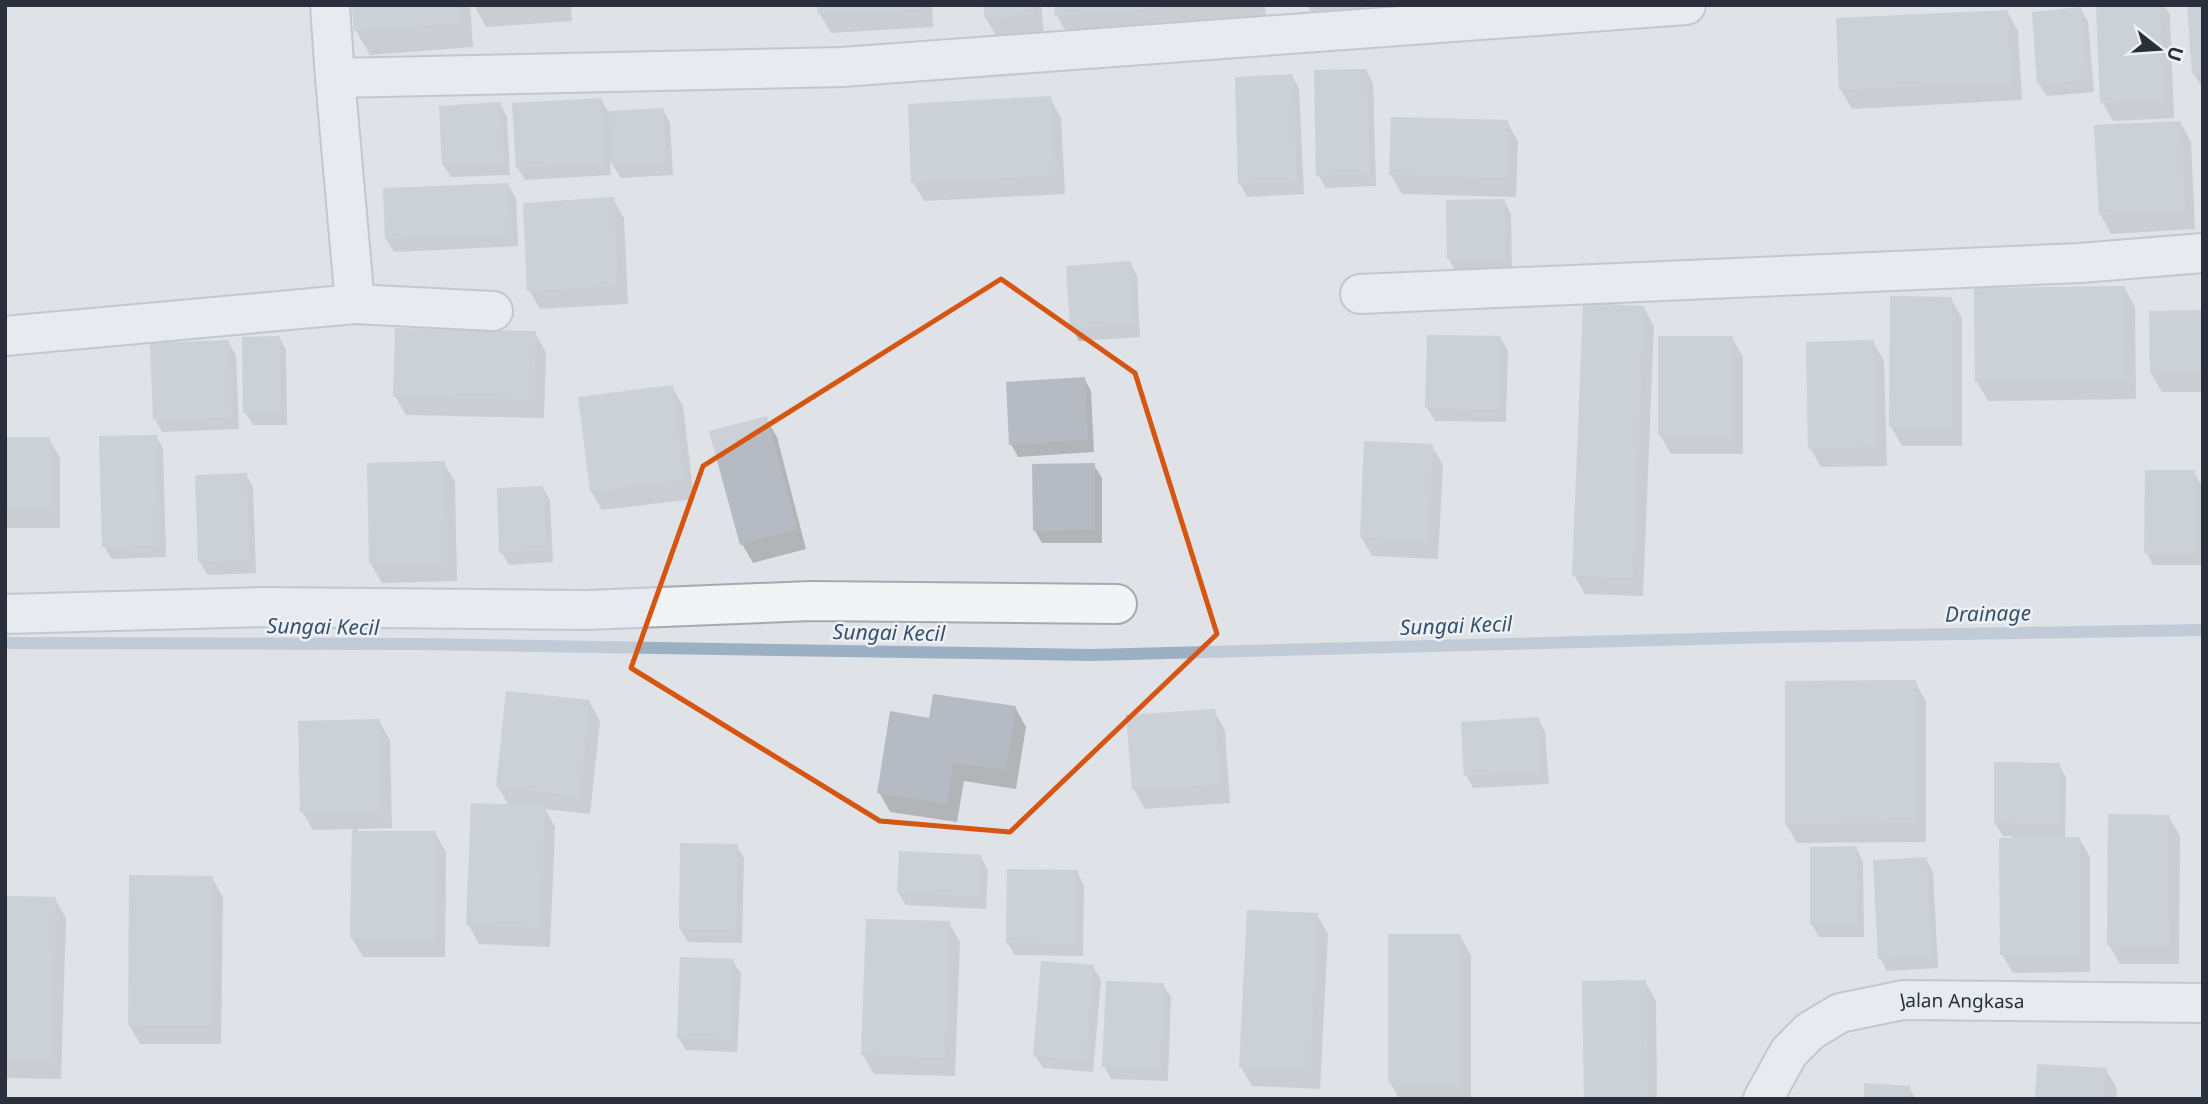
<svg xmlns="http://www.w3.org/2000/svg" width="2208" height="1104" viewBox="0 0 2208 1104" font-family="'Noto Sans',sans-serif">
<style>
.shadow{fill:#0003}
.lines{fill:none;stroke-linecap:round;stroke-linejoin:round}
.stream{stroke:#9cb0c4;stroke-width:12}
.building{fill:#b6bbc3}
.minor-casing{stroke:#a5a9b0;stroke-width:42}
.minor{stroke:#f1f3f5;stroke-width:38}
.marked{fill:none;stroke:#d55511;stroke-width:5;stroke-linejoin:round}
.labels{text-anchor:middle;stroke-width:5;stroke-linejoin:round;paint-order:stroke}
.street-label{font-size:19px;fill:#29303c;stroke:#eef1f4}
.water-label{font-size:21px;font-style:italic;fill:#37506d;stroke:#eef1f4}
</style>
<rect width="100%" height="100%" fill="#dfe2e7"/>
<g class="shadow">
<path d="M354 5H470L473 47 370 55 356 31Z"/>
<path d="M474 5H571L572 21 486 27Z"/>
<path d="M819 5H932L933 27 831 33 820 14Z"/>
<path d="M985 5H1041L1044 33 997 37 986 18Z"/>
<path d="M1056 5H1265L1266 20 1068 35 1057 16Z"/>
<path d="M1307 5H1363L1364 9 1312 14Z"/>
<path d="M2097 5H2164L2170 15 2174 118 2113 121 2102 102Z"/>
<path d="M2203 6V89L2194 74Z"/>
<path d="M2081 9 2088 22 2094 92 2047 96 2039 84Z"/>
<path d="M2007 12 2018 31 2022 100 1852 109 1841 90Z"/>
<path d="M1366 70 1373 83 1376 186 1326 188 1318 175Z"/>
<path d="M1292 76 1299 89 1304 194 1247 197 1240 184Z"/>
<path d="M1050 98 1061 117 1065 194 924 201 913 182Z"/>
<path d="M601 100 609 113 663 110 670 123 673 175 621 178 610 160 611 175 525 180 517 167Z"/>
<path d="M500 104 507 117 510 175 451 177 443 164Z"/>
<path d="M1507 122 1518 141 1516 197 1402 194 1391 175Z"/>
<path d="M2180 122 2191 142 2195 229 2111 234 2101 215Z"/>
<path d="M508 185 516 198 518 246 394 252 386 239Z"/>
<path d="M613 199 624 218 628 304 540 309 529 290Z"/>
<path d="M1504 201 1511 214 1512 271 1456 272 1449 259Z"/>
<path d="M1130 263 1137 276 1140 337 1079 341 1072 328Z"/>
<path d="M2124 287 2135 307 2136 399 1988 401 1977 382 1976 290Z"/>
<path d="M1951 299 1962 318V446H1902L1891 427Z"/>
<path d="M1643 307 1654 326 1643 596 1585 594 1574 575Z"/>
<path d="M2203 312V392H2162L2151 373Z"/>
<path d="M535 333 546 352 544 418 406 415 395 396Z"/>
<path d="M279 337 286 350 287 425H253L245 412Z"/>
<path d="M1500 338 1508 350 1506 422 1435 421 1427 408Z"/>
<path d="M1732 338 1743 357V454H1671L1660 435Z"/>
<path d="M228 342 236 355 239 429 162 432 155 419Z"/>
<path d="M1873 342 1884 361 1887 466 1821 467 1810 448Z"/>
<path d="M1084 378 1091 391 1094 452 1018 457 1011 444Z"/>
<path d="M672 387 683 406 694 499 602 510 591 491Z"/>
<path d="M766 418 777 437 806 549 753 563 742 544Z"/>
<path d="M156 436 163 449 166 557 112 559 104 546Z"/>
<path d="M5 439H49L60 458V528H5Z"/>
<path d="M1432 446 1443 465 1438 559 1372 556 1361 537Z"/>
<path d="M444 463 455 482 457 581 382 583 371 564Z"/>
<path d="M1094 465 1102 478V543H1042L1035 531Z"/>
<path d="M2194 472 2201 485V565H2153L2146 552Z"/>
<path d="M246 475 253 487 256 573 208 575 200 562Z"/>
<path d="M542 487 550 500 553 562 509 565 501 552Z"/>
<path d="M1915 682 1926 701V842L1797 843 1786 824Z"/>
<path d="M589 701 600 721 590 814 545 809 555 827 550 947 479 944 468 924 509 806 498 787Z"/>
<path d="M1015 707 1026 727 1016 789 964 781 957 822 890 812 879 792 931 720Z"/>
<path d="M1214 711 1225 730 1230 803 1145 809 1134 790Z"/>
<path d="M1538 719 1545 732 1549 784 1473 788 1466 775Z"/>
<path d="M379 721 390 740 392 828 357 829V832L435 833 446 852 445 957H363L352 938 353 829 313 830 302 811Z"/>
<path d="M2059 765 2066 778 2065 838H2079L2090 857V972L2013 973 2002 954 2012 836H2003L1995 823Z"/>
<path d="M2169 817 2180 836 2179 964H2120L2109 945Z"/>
<path d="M737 846 744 858 742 943 688 942 680 929Z"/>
<path d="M1856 848 1863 861 1864 937H1819L1812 925Z"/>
<path d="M981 857 988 870 986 909 906 905 898 892Z"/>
<path d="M1926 859 1933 872 1938 968 1887 971 1880 958Z"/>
<path d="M1077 872 1084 885 1083 956 1015 955 1007 942Z"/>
<path d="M212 878 223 897 221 1044H140L129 1025Z"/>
<path d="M5 898 55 899 66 918 61 1079 5 1078Z"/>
<path d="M1317 915 1328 934 1320 1089 1252 1086 1241 1067Z"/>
<path d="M949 923 960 942 955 1076 874 1074 863 1055Z"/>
<path d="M1460 936 1471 955V1099H1399L1390 1082Z"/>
<path d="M733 961 741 974 737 1052 686 1050 678 1037Z"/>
<path d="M1093 967 1101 980 1093 1072 1043 1068 1035 1055Z"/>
<path d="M1645 982 1656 1001 1657 1099H1586Z"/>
<path d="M1163 985 1171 997 1168 1081 1111 1079 1104 1066Z"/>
<path d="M2106 1070 2117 1089 2116 1099H2036Z"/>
<path d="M1909 1087 1916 1099H1865Z"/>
</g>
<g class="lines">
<path class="stream" d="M5 643 416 644 1092 655 1773 637 2203 630"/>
</g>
<g class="building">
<path d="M352 5H459L460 23 354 31Z"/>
<path d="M817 5H923V9L818 14Z"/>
<path d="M983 5H1033L1034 14 985 19Z"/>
<path d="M1054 5H1173V7L1055 16Z"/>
<path d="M2096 5H2160L2164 100 2100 103Z"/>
<path d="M2187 5H2203V73L2192 74Z"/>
<path d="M2081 7 2088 80 2037 84 2032 12Z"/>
<path d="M2008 10 2012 82 1839 90 1836 18Z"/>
<path d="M1367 69 1370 174 1316 176 1314 70Z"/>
<path d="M1293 74 1297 182 1238 184 1235 77Z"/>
<path d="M1051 96 1055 175 911 183 908 104Z"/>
<path d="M602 98 605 163 516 168 512 103Z"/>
<path d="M501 102 504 162 442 165 439 106Z"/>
<path d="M664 108 666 162 612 165 609 111Z"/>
<path d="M1391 117 1508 120 1506 178 1389 175Z"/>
<path d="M2181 121 2185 210 2099 215 2094 125Z"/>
<path d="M509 183 511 234 385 239 383 188Z"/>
<path d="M614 197 618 286 527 291 523 203Z"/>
<path d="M1505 199 1506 258 1447 259 1446 200Z"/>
<path d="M1131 261 1134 324 1070 329 1066 266Z"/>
<path d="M2125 286 2126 380 1975 382 1974 288Z"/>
<path d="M1890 296 1952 297V427H1889Z"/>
<path d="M1583 303 1644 306 1633 578 1572 576Z"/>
<path d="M2203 310V373L2150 374 2149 311Z"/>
<path d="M395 328 536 331 534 400 393 397Z"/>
<path d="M1427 335 1501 336 1500 410 1425 408Z"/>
<path d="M280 336 281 412 243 413 242 337Z"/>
<rect x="1658" y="336" width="75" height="99"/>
<path d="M229 340 232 417 153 420 150 343Z"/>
<path d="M1874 340 1877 447 1808 449 1806 342Z"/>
<path d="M1085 377 1088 440 1009 445 1006 382Z"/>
<path d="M673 385 684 480 590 492 578 397Z"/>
<path d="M767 416 797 529 740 545 709 431Z"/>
<path d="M157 435 159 545 102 547 99 436Z"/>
<rect x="5" y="437" width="45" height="72"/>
<path d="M1364 441 1433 444 1428 540 1360 537Z"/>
<path d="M445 461 447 562 369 564 367 463Z"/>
<path d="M1095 463V530L1033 531 1032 464Z"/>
<path d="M2145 470H2195L2194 553H2144Z"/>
<path d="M247 473 250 560 198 562 195 475Z"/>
<path d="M543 486 547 550 499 553 497 488Z"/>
<path d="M1916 680V823L1785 824V681Z"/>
<path d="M506 691 590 700 580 796 496 787Z"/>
<path d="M933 694 1016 706 1006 770 953 763 947 804 877 793 890 711 929 718Z"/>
<path d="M1215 709 1220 784 1132 790 1126 715Z"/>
<path d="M1539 717 1542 771 1464 776 1461 722Z"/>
<path d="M380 719 382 810 300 812 298 721Z"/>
<path d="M1994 762 2060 763 2058 825 1994 823Z"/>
<path d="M471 803 545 806 540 928 466 925Z"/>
<path d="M2108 814 2170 815 2169 945H2107Z"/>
<path d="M352 831H436L435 938H350Z"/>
<path d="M2080 837V954L2000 955 1999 838Z"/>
<path d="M680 843 738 844 736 930 679 929Z"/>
<path d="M1857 846V924L1810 925V847Z"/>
<path d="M899 851 982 855 980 897 897 892Z"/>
<path d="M1927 857 1932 956 1878 959 1873 860Z"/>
<path d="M1007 869 1078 870 1076 944 1006 943Z"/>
<path d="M129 875 213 876 211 1026 128 1025Z"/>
<path d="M5 896 56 897 51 1060 5 1059Z"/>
<path d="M1247 910 1318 913 1310 1070 1239 1067Z"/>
<path d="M866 919 950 921 945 1058 861 1055Z"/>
<rect x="1388" y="934" width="73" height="149"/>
<path d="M680 957 734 959 731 1040 677 1038Z"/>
<path d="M1041 961 1094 965 1086 1060 1033 1056Z"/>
<path d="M1646 980 1648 1099H1584L1582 981Z"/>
<path d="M1106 981 1164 983 1161 1069 1102 1067Z"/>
<path d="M2037 1064 2107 1068 2105 1099H2035Z"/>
<path d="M1864 1083 1910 1086 1909 1099H1864Z"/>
</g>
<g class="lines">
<g class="minor-casing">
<g id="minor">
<path d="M330 5 335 78 842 67 1686 5"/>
<path d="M335 78 355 304"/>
<path d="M1360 294 2080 263 2203 253"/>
<path d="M5 336 355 304 493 311"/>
<path d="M5 614 264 607 587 610 811 601 1117 604"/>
<path id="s1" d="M1763 1099 1789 1052 1810 1031 1840 1013 1903 1000 2203 1003"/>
</g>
</g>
<use href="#minor" class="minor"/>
</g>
<path d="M0 0H2208V1104H0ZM1001 279 1135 373 1217 634 1010 832 880 821 631 668 703 466Z" fill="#dfe2e7" fill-opacity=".55" fill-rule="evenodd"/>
<path class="marked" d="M1001 279 1135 373 1217 634 1010 832 880 821 631 668 703 466Z"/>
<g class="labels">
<g class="street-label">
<text dy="7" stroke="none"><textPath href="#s1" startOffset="242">Jalan Angkasa</textPath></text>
</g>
<g class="water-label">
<text transform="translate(1988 614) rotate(-1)" y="7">Drainage</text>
<text transform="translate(1456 626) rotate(-2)" y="7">Sungai Kecil</text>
<text transform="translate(323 627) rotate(1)" y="7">Sungai Kecil</text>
<text transform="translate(889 633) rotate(1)" y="7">Sungai Kecil</text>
</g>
</g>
<rect width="2208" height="1104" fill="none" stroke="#29303c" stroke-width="14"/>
<g transform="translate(2159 49) rotate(107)" stroke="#eef1f4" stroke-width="5" paint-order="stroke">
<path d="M0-5L12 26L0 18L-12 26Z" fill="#29303c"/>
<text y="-10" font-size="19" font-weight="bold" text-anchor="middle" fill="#29303c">U</text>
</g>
</svg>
